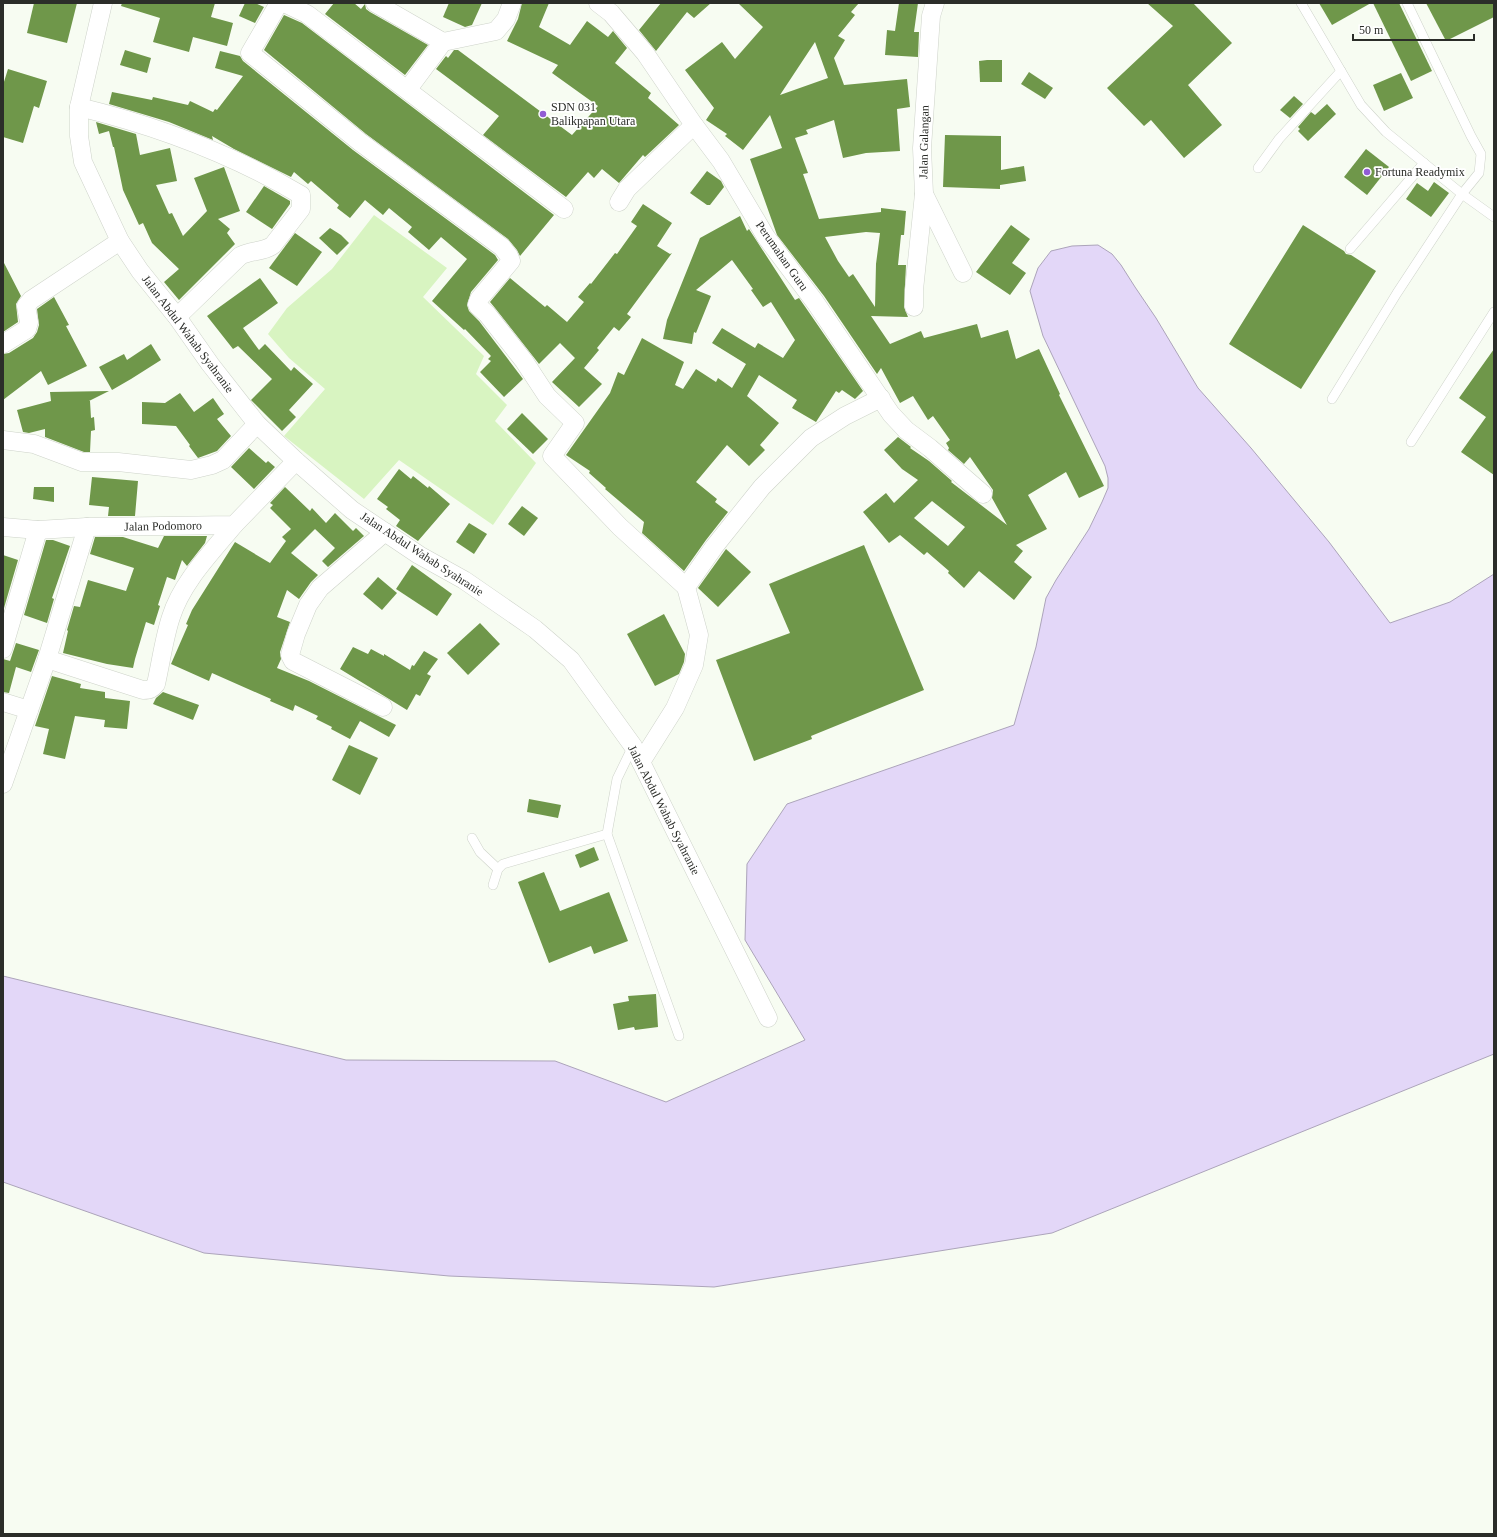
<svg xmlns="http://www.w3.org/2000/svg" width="1497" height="1537" viewBox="0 0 1497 1537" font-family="Georgia,serif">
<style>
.green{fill:#d8f4c1}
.water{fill:#e3d7f8;stroke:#aca4ba}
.building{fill:#6f974a;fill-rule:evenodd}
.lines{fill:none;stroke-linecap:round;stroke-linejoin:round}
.lane-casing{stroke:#ced3ca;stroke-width:10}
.street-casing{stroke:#ced3ca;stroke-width:19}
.lane{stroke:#fff;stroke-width:9}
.street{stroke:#fff;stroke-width:18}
.poi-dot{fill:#915cd4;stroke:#fff;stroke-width:1.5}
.labels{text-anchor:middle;stroke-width:3.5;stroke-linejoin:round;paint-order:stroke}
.poi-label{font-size:12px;fill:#2b2d29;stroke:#fff;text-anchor:start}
.street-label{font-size:12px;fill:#2b2d29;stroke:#fff}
</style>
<rect width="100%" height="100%" fill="#f7fcf2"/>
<path class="green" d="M374 215 447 268 423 297 484 356 476 374 507 405 495 421 536 463 493 525 399 460 364 499 284 436 325 389 289 358 268 334 287 308 332 269Z"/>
<path class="water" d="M1098 245 1112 254 1121 265 1135 287 1156 318 1198 388 1251 448 1329 542 1390 623 1450 602 1494 574V1054L1052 1233 714 1287 449 1276 204 1253 3 1182V976L346 1060 555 1061 666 1102 805 1040 745 940 747 864 787 804 1014 725 1036 647 1046 598 1056 580 1089 529 1102 502 1108 488V478L1105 466 1043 336 1030 291 1038 268 1051 251 1072 246Z"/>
<g class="building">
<path d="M34 3H77L67 43 27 33Z"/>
<path d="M122 3H215L211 17 233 23 227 46 193 37 189 52 153 42 160 18 121 6Z"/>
<path d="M245 3H255L264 7 255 23 239 16Z"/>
<path d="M334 3H354L361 9 365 4 366 9 370 12 428 45 405 75 325 14Z"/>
<path d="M449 3H482L472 25 465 27 443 17Z"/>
<path d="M522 3H549L539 27 570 45 587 21 608 37 613 31 627 48 615 63 651 93 648 98 679 125 645 157 643 155 619 183 602 169 594 178 588 172 566 197 483 135 499 116 436 69 446 56 448 58 454 50H458L572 135 598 106 552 73 558 65 507 41 518 19Z"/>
<path d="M661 3H711L694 18 687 12 656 51 639 30Z"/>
<path d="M738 3H859L851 12 855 15 838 36 845 40 834 58 844 85 907 79 910 107 897 109 900 151 866 153 843 158 834 120 806 130 808 134 795 138 808 173 803 174 819 219 881 212V208L906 211 904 235H901L898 265H906L904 307 908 317 871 316 890 344 921 331 924 338 977 324 981 338 1008 330 1016 359 1039 349 1060 394 1059 395 1104 486 1079 498 1066 472 1028 495 1047 529 1016 545 1023 551 1014 562 1032 577 1014 600 979 571 964 588 948 573 949 571 927 552 924 555 900 535 889 543 863 512 886 493 894 503 918 480 902 469 884 450 898 437 911 447 910 448 929 461 952 481 951 482 1007 525 992 498 993 490 970 457 964 464 948 450 949 448 946 443 950 440 933 416 928 420 913 396 900 403 881 368 877 374 824 296 777 235 750 159 782 148 770 115 743 150 725 136 727 134 706 120 714 108 685 70 722 42 735 59 763 27ZM815 42 828 78 780 95ZM866 232 880 233 876 264 875 307 853 274 849 277 838 261 825 237ZM932 501 965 527 948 546 914 518Z"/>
<path d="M899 3H918L914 32H919L918 57 885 55 887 30 895 31Z"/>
<path d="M1147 3H1193L1232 43 1188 85 1222 125 1184 158 1151 120 1144 126 1107 88 1173 26Z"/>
<path d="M1319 3H1371L1332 25Z"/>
<path d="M1373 3H1399L1432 71 1411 81Z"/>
<path d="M1426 3H1494V17L1446 41Z"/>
<path d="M284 15 302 23 554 215 520 256 517 250 508 239 366 134 264 50Z"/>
<path d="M125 50 151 58 147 73 120 65Z"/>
<path d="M220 51 240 56 243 61 353 150 495 255 498 260 471 292 467 305 469 311 479 321 523 379 504 397 480 372 491 361 488 359 491 356 465 329 464 330 432 301 467 259 441 237 429 250 408 232 412 227 389 208 383 215 365 200 350 218 337 208 339 205 311 181 308 184 294 172 291 177 234 149 212 136 213 140 169 122 109 104 112 92 152 100 153 97 188 105 190 101 213 112 215 109 217 110 243 76 215 68Z"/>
<path d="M987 60H1002V82H980L979 61Z"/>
<path d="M8 69 47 81 39 108 34 106 23 143 3 137V85Z"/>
<path d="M1029 72 1053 88 1045 99 1021 84Z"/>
<path d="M1401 73 1413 98 1384 111 1373 85Z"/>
<path d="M1294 96 1303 104 1290 118 1280 110Z"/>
<path d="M1327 104 1336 114 1308 141 1298 131 1300 129 1298 127 1311 112 1315 115Z"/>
<path d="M96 122 136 134 140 155 170 148 177 181 156 185 169 214 172 213 183 236 207 211 194 178 224 167 240 211 218 219 230 229 227 233 235 244 179 300 164 282 179 269 152 243 143 223 139 225 123 190 114 147H113L109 131 99 134Z"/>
<path d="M945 135 1001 136V170L1024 166 1026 181 1000 185V189L943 187Z"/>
<path d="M1366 149 1389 167 1367 195 1344 177Z"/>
<path d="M707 171 721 181 724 187 710 205H707L690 193Z"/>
<path d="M1434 182 1449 193 1431 217 1406 199 1417 183 1428 191Z"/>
<path d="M264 186 290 201V204L272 229 246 212Z"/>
<path d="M643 204 672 223 657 246 670 254 672 253 627 314 631 317 619 331 614 327 597 348 599 350 584 368 602 384 579 407 552 382 575 358 560 343 539 364 495 308 490 302 510 278 545 307 547 305 567 322 584 302 578 297 590 283 591 284 615 253 617 254 637 226 631 222Z"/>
<path d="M740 216 747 231 749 229 795 300 799 298 806 308 863 391 855 399 842 390 839 393 836 391 816 422 792 408 797 400 759 375 747 396 779 423 760 445 765 450 749 466 727 445 696 482 717 499 715 502 728 512 706 540 684 571 642 533 644 522 605 489 606 488 589 473 590 471 566 455 610 393 618 372 624 375 642 338 684 362 675 385 683 389 696 369 716 382 718 378 732 388 746 364 712 343 722 328 755 348 758 343 783 358 795 340 771 302 763 307 751 290 753 289 732 260 696 290 711 296 696 333 694 332 692 344 663 339 667 320 700 238Z"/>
<path d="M1011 225 1030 239 1012 263 1026 273 1010 295 976 272Z"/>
<path d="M1303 225 1344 251 1346 254 1351 255 1376 271 1301 389 1229 344Z"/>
<path d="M330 228 341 235 349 243 337 255 319 238Z"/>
<path d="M295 233 322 252 297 286 269 268Z"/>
<path d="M3 261 21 296 16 304 18 322 3 332Z"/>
<path d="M260 278 278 303 243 328 259 350 265 344 291 371 294 367 313 384 289 410 296 417 282 431 251 400 272 379 238 346 233 349 207 316Z"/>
<path d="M54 297 69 325 66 326 87 366 48 385 41 371 3 400V354L9 353 33 338 37 332 39 325 37 309Z"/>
<path d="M151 344 161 360 131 379 112 390 99 367 124 354 127 360Z"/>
<path d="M1494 349V475L1461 452 1486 417 1459 398Z"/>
<path d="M109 391 89 401H90L91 418 94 417 95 430 91 431 90 452H84L45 437V429L29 433 23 432 17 410 51 401 50 392Z"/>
<path d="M180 393 194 412 213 398 224 414 217 419 231 436 217 451 198 458 189 446 190 445 176 426 142 424V402L165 403Z"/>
<path d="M522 413 548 439 533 454 507 429Z"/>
<path d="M249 448 266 463 268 461 275 467 254 489 231 467Z"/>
<path d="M399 469 411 479 413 476 428 488 429 486 450 504 418 541 396 526 400 520 386 509 388 507 377 499Z"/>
<path d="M92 477 138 481 135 516H108L109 507 89 505Z"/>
<path d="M34 487H54V502L33 499Z"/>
<path d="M285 487 310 511 312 508 326 523 335 513 353 531 356 528 364 536 328 567 322 561 335 548 315 529 291 553 318 575 311 582 299 599 287 590 277 617 290 622 280 652 281 659 277 668 309 681 396 725 389 737 360 721 350 739 331 729 332 727 316 719 318 716 295 705 293 711 270 701 271 699 212 673 209 681 171 664 188 625 186 624 192 610 235 542 270 563 286 541 282 537 291 529 270 508 273 505 270 503Z"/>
<path d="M522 506 538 518 524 536 508 524Z"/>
<path d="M469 523 487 534 474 554 456 542Z"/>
<path d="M164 536H207L205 543 187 566 182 560 175 580 167 577 158 605 160 606 154 625 146 622 135 659 133 668 107 664 63 653 68 631 67 630 74 606 80 607 88 580 126 591 134 568 90 554 95 537H123L158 548Z"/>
<path d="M46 540H53L70 546 52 598 54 599 47 623 24 615Z"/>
<path d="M864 545 924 690 811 736 812 739 754 761 716 660 790 633 769 584Z"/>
<path d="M726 549 751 572 718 607 698 588Z"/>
<path d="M3 555 18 560 4 608H3Z"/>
<path d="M412 565 452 594 437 616 396 589Z"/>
<path d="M378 577 397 593 382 610 363 594Z"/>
<path d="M664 614 685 654 684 662 679 674 655 686 627 634Z"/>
<path d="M480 623 500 644 468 675 447 653Z"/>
<path d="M16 643 39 650 31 672 16 667 9 693 3 692V659L10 661Z"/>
<path d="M353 647 368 654 371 649 384 656V654L410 670 412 665 414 666 424 651 438 659 427 674 431 676 420 696 416 694 407 710 340 669Z"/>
<path d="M52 676 81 684 80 688 105 692V698L130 701 127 729 104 727 105 720 75 716 65 759 43 754 49 729 35 726Z"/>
<path d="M163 692 199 705 193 720 153 704 156 698Z"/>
<path d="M349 745 378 758 360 795 332 780Z"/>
<path d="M529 799 561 805 558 818 527 812Z"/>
<path d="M594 847 599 860 580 868 575 855Z"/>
<path d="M544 872 560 911 609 892 628 941 594 954 591 946 549 963 518 882Z"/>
<path d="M656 994 658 1027 635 1030 634 1027 618 1030 613 1004 629 1001 628 996Z"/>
</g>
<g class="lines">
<g class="lane-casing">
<g id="lane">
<path d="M1301 3 1361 105 1386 132 1462 194 1494 217"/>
<path d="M1258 168 1279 139 1341 71"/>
<path d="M1350 249 1424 163"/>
<path d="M1332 399 1397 293 1462 194 1479 173 1481 154 1471 136 1407 3"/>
<path d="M1411 442 1494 312"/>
<path d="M633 746 617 779 607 834 679 1036"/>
<path d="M472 838 480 852 498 869"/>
<path d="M493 885 498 869 503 864 607 834"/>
</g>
</g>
<g class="street-casing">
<g id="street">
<path d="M103 3 79 107V136L83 162 120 241 140 271 177 317 210 364 257 424 296 461 352 510 419 555 464 580 535 629 571 660 633 746 768 1018"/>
<path d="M279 3 250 53 360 142 502 247 509 256 511 261 479 299 477 304 478 306 487 314 524 361 547 396 575 423 552 456 620 527 686 587"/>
<path d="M284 3 307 14 564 209"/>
<path d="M375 3 443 42"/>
<path d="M598 3 611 13 645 53 694 125 721 161 766 237 815 302 891 414 906 430 930 448 983 494"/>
<path d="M935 3 931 16 922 148 924 194 963 273"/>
<path d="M408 89 443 42 496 31 506 19 512 3"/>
<path d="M79 107C157 126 232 154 301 195V209L273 245C265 252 251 250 240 256L177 317"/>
<path d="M619 202 627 189 694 125"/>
<path d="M914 307V290L924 194"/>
<path d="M3 344 27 329 29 322 26 306 31 300 120 241"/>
<path d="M3 440 34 444 82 462H118L191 470 212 465 223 460 257 424"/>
<path d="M3 527 38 530 87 527 234 525 296 461"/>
<path d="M3 649 38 530"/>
<path d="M47 659 143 690C150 690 152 689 156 684 161 662 164 638 171 617 182 582 211 553 234 525"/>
<path d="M3 702 29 710"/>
<path d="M383 707 293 661 290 655 296 634 308 605 320 588 385 532"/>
<path d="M641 762 675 708 694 665 699 635 686 587 714 547 762 487 811 438 845 416 881 398"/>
<path d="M3 784 47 659 87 527"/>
</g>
</g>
<use href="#lane" class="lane"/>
<use href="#street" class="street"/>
</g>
<g class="poi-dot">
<circle cx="543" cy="114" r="4"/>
<circle cx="1367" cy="172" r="4"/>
</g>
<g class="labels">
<g class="poi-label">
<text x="551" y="111">SDN 031<tspan x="551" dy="14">Balikpapan Utara</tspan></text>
<text x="1375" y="176">Fortuna Readymix</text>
</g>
<g class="street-label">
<text transform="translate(924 142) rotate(-89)" y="4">Jalan Galangan</text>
<text transform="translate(782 256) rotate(55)" y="4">Perumahan Guru</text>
<text transform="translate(188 334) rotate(53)" y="4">Jalan Abdul Wahab Syahranie</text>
<text transform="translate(163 526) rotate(-1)" y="4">Jalan Podomoro</text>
<text transform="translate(422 554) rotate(33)" y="4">Jalan Abdul Wahab Syahranie</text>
<text transform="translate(664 810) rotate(63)" y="4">Jalan Abdul Wahab Syahranie</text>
</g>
</g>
<rect width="1497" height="1537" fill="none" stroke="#2b2d29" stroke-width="8"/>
<path d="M1353 34v6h121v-6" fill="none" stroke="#2b2d29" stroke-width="2"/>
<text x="1359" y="34" font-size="12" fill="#2b2d29" stroke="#ffffff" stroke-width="3" paint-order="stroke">50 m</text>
</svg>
